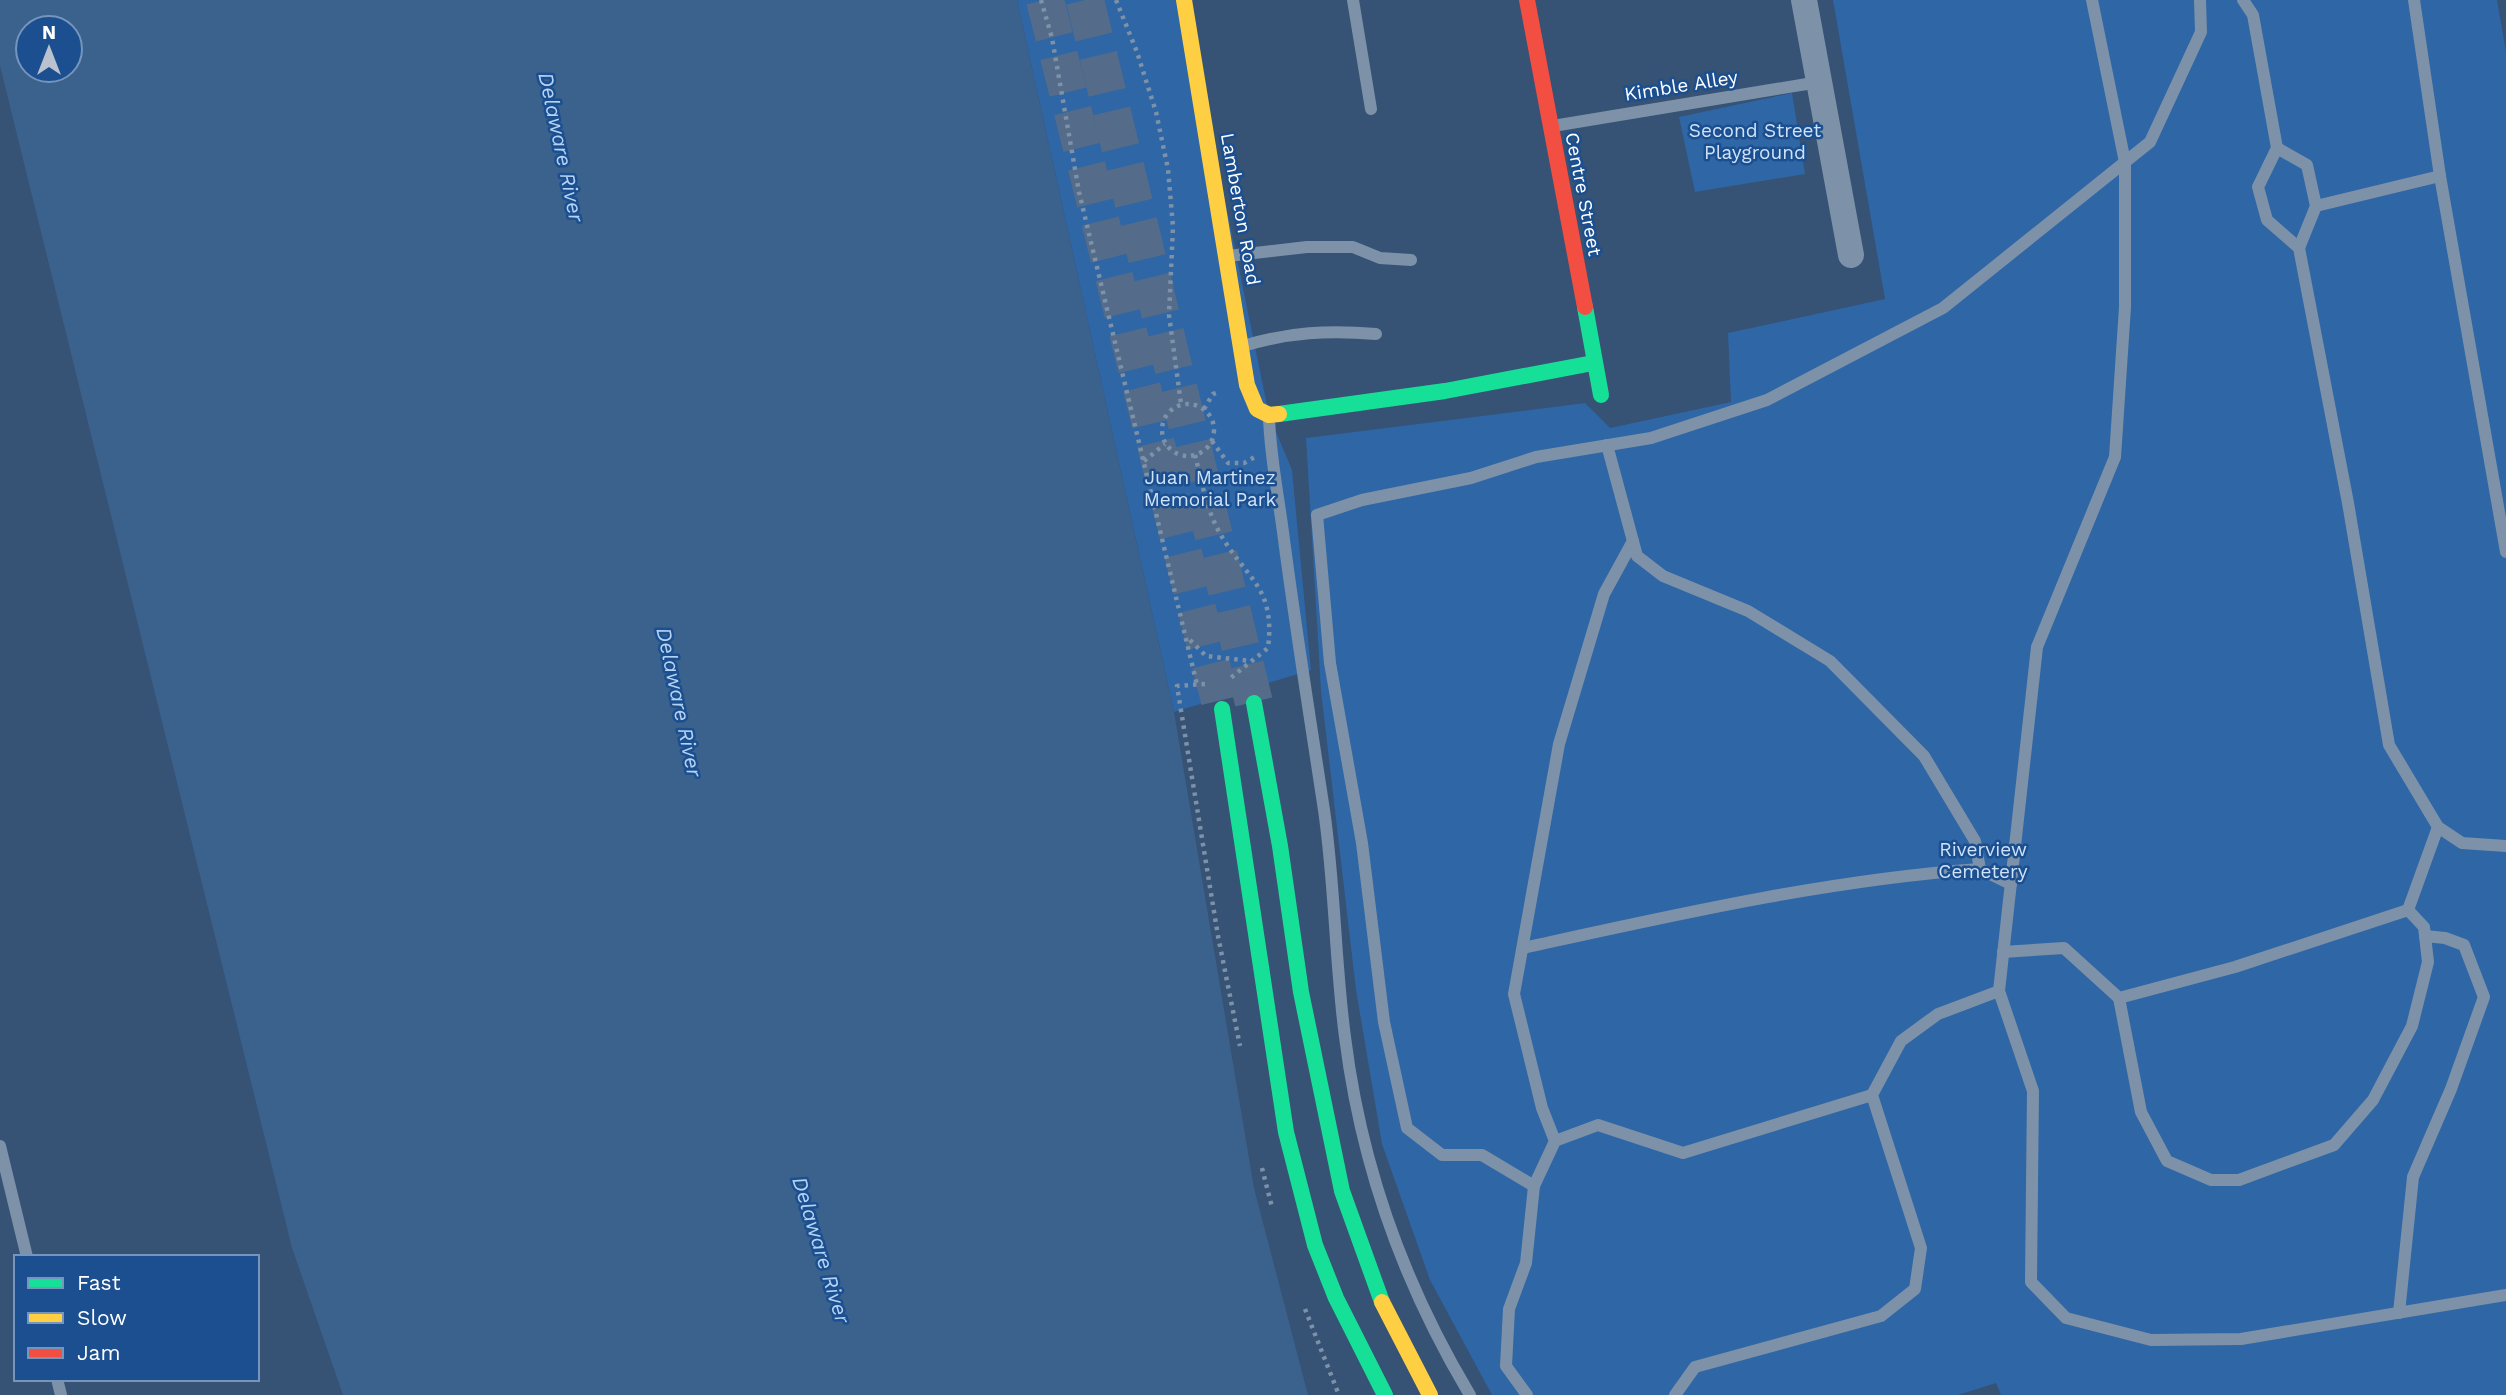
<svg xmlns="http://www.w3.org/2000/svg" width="2506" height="1395" viewBox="0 0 2506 1395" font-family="'Work Sans',sans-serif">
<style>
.green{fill:#2f66a5}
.water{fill:#3b618d;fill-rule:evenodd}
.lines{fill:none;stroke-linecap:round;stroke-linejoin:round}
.highway-tunnel{stroke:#546c89;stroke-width:38;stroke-dasharray:38 19;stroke-linecap:butt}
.path{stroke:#7d92a8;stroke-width:4.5;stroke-dasharray:3.5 5;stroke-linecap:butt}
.lane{stroke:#7d92a8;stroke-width:12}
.street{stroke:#7d92a8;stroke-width:26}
.fast{stroke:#16e098;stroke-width:16}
.slow{stroke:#ffcf43;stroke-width:16}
.jam{stroke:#f24e42;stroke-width:16}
.labels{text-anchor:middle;stroke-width:5;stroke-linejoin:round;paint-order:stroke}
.street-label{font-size:19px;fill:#fff;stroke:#1b4f8f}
.park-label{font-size:19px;fill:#cfe3fa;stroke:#1b4f8f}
.water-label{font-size:21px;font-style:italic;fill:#b5d3f5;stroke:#1b4f8f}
</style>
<rect width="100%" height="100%" fill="#365274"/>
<g class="green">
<path d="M1017 0H1184L1269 415 1292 470 1311 670 1174 712Z"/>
<path d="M1833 0H2497L2506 52V1395H2001L1996 1383 1958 1395H1492L1430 1280 1382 1144 1356 990 1321 691 1306 438 1585 403 1610 428 1731 402 1728 333 1885 299Z"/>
<path d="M1792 93 1805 174 1695 192 1679 117Z"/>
</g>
<path class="water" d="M0 0H1017L1174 712 1254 1188 1308 1395H343L292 1248 0 66ZM28 28H70V70H28Z"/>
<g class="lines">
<g class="highway-tunnel">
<path d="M1045 0 1222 709"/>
<path d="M1085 0 1254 703"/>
</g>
<g class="path">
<path d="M1041 0 1052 38 1079 192 1197 685"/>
<path d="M1116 0 1137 52 1156 112 1168 169 1173 227 1169 315 1181 404"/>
<circle cx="1188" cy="430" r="26"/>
<path d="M1204 409 1213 394 1219 392"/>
<path d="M1212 441 1228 463H1244L1255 457"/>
<path d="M1195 455C1201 479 1206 506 1217 528 1244 579 1276 584 1268 648L1228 680"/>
<path d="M1144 461 1165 444"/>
<path d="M1190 640 1206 656 1251 661"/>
<path d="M1205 684 1177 686 1218 936 1240 1046"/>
<path d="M1262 1168 1272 1207"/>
<path d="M1305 1309 1339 1395"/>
</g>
<g class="lane">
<path d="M1353 0 1371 109"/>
<path d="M2092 0 2125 162V307L2115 457 2037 647 1999 991 2033 1091 2031 1282 2066 1318 2151 1340 2241 1339 2506 1295"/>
<path d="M2243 0 2253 15 2277 148 2258 187 2267 220 2299 248 2348 503 2389 745 2438 827 2462 843 2506 846"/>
<path d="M1553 126 1819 82"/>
<path d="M2277 148 2307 165 2316 206 2299 248"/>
<path d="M2440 176 2506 552"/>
<path d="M2316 206 2440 176 2414 0"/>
<path d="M1228 256 1307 247H1353L1380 258 1411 260"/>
<path d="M1243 346C1289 332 1329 330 1376 334"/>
<path d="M1269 417C1270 455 1278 494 1283 532 1295 625 1310 718 1324 810 1335 886 1335 962 1345 1037 1361 1165 1404 1285 1470 1395"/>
<path d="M1607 445 1637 556 1663 576 1748 611 1830 661 1924 756 1975 841 1980 869 2011 884"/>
<path d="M1523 948C1674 915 1826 880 1980 869"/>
<path d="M2003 952 2064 948 2119 998 2235 967 2408 910 2438 827"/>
<path d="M2119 998 2141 1112 2167 1161 2211 1180H2239L2334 1145 2373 1100 2412 1026 2428 962 2424 927 2408 910"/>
<path d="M1872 1095 1683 1153 1598 1125 1555 1141 1534 1186 1482 1155H1442L1407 1128 1384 1022 1362 843 1330 663 1317 515 1362 500 1471 478 1536 457 1651 438 1767 400 1943 308 2150 142 2201 32 2200 0"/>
<path d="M1555 1141 1542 1108 1514 994 1559 744 1604 594 1633 541"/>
<path d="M0 1146 27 1257"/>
<path d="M2399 1313 2413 1177 2451 1089 2484 997 2464 945 2445 938 2425 936"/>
<path d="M57 1379 61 1395"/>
<path d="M1527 1395 1506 1366 1509 1309 1526 1263 1534 1186"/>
<path d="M1675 1395 1695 1367 1881 1316 1915 1289 1921 1248 1872 1095 1901 1041 1938 1014 1999 991"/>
</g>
<path class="street" d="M1804 0 1851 255"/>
<g class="fast">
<path d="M1585 307 1601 395"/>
<path d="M1279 414 1445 391 1593 363"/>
<path d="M1254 703 1280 846 1301 992 1342 1191 1382 1302"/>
<path d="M1222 709 1286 1132 1315 1245 1336 1298 1385 1395"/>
</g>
<g class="slow">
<path d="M1184 0 1247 385 1257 409 1269 415 1279 414"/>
<path d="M1382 1302 1430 1395"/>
</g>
<path class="jam" d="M1527 0 1585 307"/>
</g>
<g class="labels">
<g class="street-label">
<text transform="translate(1681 85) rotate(-9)" y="7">Kimble Alley</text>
<text transform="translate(1584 194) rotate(79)" y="7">Centre Street</text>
<text transform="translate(1241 209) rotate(80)" y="7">Lamberton Road</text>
</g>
<g class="park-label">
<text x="1755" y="137">Second Street<tspan x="1755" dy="22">Playground</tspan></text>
<text x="1210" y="484">Juan Martinez<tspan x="1210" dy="22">Memorial Park</tspan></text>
<text x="1983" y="856">Riverview<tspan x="1983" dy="22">Cemetery</tspan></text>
</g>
<g class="water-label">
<text transform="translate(561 147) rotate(78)" y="7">Delaware River</text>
<text transform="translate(679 702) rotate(78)" y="7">Delaware River</text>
<text transform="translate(821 1250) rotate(73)" y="7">Delaware River</text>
</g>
</g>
<rect x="14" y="1255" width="245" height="126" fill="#1b4f8f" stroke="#7695bc" stroke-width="2"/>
<rect x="28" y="1278" width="35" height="10" fill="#16e098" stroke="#7695bc" stroke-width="2"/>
<text x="77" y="1290" font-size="21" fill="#ffffff">Fast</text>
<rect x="28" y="1313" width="35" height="10" fill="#ffcf43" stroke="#7695bc" stroke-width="2"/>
<text x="77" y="1325" font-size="21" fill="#ffffff">Slow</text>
<rect x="28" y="1348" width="35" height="10" fill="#f24e42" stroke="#7695bc" stroke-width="2"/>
<text x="77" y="1360" font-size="21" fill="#ffffff">Jam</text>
<g transform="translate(49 49)"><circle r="33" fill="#1b4f8f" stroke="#7695bc" stroke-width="2"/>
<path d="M0-5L12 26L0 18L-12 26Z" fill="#b9c2ce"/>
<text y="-10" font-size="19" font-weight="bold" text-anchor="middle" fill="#ffffff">N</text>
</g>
</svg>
